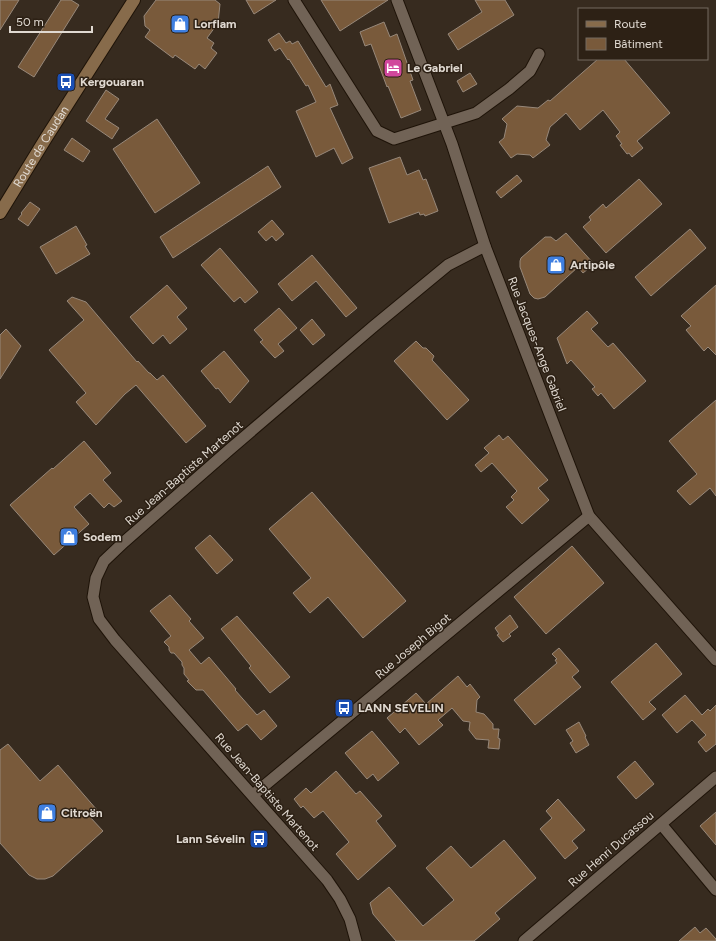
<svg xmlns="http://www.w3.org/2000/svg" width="716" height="941" viewBox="0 0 716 941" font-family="Figtree,sans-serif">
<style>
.building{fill:#795a3b;stroke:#97887a}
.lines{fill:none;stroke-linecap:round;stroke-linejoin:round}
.street-casing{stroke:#1e1308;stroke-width:13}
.secondary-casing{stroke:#1e1308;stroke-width:14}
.street{stroke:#716356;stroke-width:11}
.secondary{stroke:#876b4b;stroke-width:12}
.labels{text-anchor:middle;stroke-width:3;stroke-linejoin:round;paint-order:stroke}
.poi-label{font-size:12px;font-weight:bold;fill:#e0d9d1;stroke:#2d2115;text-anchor:start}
.street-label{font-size:12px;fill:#e0d9d1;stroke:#2d2115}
</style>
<rect width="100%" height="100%" fill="#372b1f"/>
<g class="building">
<path d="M0 0H19L0 30Z"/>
<path d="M61 0H71L79 5 34 77 18 67Z"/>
<path d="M156 0H215L220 4 218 23 207 38 214 43 211 48 217 53 205 69 199 64 195 69 175 55 173 58 145 37 150 30 145 26 144 16Z"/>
<path d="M246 0H276L254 14Z"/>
<path d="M321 0H388L340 31Z"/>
<path d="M475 0H505L514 15 458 50 448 34 482 12Z"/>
<path d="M384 22 390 37 397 34 413 80 410 81 421 110 401 118 388 86 387 87 371 44 365 46 360 32Z"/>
<path d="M279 33 286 43 290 41 292 44 298 41 326 87 330 84 338 105 330 108 353 158 342 164 334 148 316 157 296 111 316 102 308 85 306 86 289 59 288 60 280 48 275 51 268 40Z"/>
<path d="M598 59H624L670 113 637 141 643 148 632 157 629 153 627 154 620 145 622 144 616 136 620 132 603 110 580 130 566 113 550 127 546 140 550 145 533 158 530 155 517 154 511 158 499 142 504 138 507 124 502 119 517 106 538 108 548 100 550 101Z"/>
<path d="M470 73 477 84 463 92 457 81Z"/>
<path d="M106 90 119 99 105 119 119 128 112 139 86 121Z"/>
<path d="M157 119 200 183 155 213 113 149Z"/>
<path d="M72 138 90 151 83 162 64 150Z"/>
<path d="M400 157 407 175 419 170 423 180 426 179 438 211 425 216 424 214 420 215 419 212 389 223 369 168Z"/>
<path d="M268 166 281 187 173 258 160 237Z"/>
<path d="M517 175 522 181 501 198 496 192Z"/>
<path d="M639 179 662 204 606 253 583 227 591 220 589 217 603 204 606 208Z"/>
<path d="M30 202 40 209 28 226 18 219 22 214 21 213Z"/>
<path d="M272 220 284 234 276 241 272 236 266 241 258 232Z"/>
<path d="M76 226 87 245 85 246 90 254 56 274 40 247Z"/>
<path d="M690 229 706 248 651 296 635 277Z"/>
<path d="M566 233 594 264 583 273 578 267 545 297 538 299 534 298 530 294 520 267V261L521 258 545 237H551L556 241Z"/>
<path d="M220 248 258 292 245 303 240 297 234 302 201 265Z"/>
<path d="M312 255 357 308 346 317 316 281 292 301 278 284Z"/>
<path d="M167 285 187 308 177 317 187 329 170 344 163 335 153 344 130 317Z"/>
<path d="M716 285V355L708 347 704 351 686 330 691 326 681 316Z"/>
<path d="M72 297 86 302 137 362 138 361 149 373H150L157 380 163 375 206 426 186 443 136 385 125 394 96 425 76 402 86 393 49 350 84 320 67 301Z"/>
<path d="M279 308 297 328 278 344 284 351 275 358 260 342 263 340 254 330Z"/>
<path d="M587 311 598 323 591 329 608 347 613 343 646 381 614 409 601 393 598 396 592 389 595 387 571 360 567 364 557 338Z"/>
<path d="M312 319 325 335 313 345 300 330Z"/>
<path d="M6 329 21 346 0 379V335Z"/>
<path d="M416 341 423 348H426L434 356 432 360 469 400 447 420 394 361Z"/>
<path d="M224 351 249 381 230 403 218 388 216 389 201 371Z"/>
<path d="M716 400V496L710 488 690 505 677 491 697 474 669 441Z"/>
<path d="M499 435 503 440 508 436 548 480 538 488 549 500 522 524 506 507 514 500 511 497 517 491 492 463 481 472 475 465 489 453 484 448Z"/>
<path d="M84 441 111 473 103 480 122 501 114 507 109 503 104 508 90 493 74 507 89 524 54 555 10 505 52 468 53 469Z"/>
<path d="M312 492 406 601 363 638 328 597 310 613 293 593 311 578 269 529Z"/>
<path d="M210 535 233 560 217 574 195 548Z"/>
<path d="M572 546 604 583 546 634 514 597Z"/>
<path d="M170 595 191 619 189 621 204 638 189 650 201 664 209 657 236 689 235 690 257 715 264 710 277 726 261 740 247 724 238 731 203 690H196L187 681 189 680 184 674V668L182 665V662L174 653H171L169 650V647L164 642 171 636 150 611Z"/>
<path d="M510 615 518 627 509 634 511 636 503 642 497 635 499 634 495 628Z"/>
<path d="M237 616 290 677 270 693 249 668 251 666 221 629Z"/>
<path d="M656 643 682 674 649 702 656 709 643 720 611 682Z"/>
<path d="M559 648 579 671 572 677 581 687 535 725 514 700 557 663 555 660 557 659 552 654Z"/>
<path d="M458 676 467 687 470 684 480 697 477 700 476 712 484 714 493 724V729H499L498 738 500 739 499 749 488 748 489 740 476 739 469 730 470 722 463 721 452 708 438 720 443 725 419 745 405 728 400 733 387 718 416 693 426 704Z"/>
<path d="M685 695 702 715 708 709 710 711 716 705V744L706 752 698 742 706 735 692 720 677 733 662 715Z"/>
<path d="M579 722 586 736 585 737 589 745 576 753 570 743 573 741 566 730Z"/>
<path d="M372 731 399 763 378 781 373 774 367 779 345 753Z"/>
<path d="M8 744 40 781 58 765 97 810 90 817 103 831 53 876 45 879H37L29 875 0 843V750Z"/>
<path d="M635 761 654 784 636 799 617 777Z"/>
<path d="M336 771 356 794 360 791 382 816 376 821 396 846 358 880 336 854 349 842 323 811 314 818 303 806 301 808 294 799 306 788 311 793Z"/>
<path d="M558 799 585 830 572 841 578 848 565 859 540 829 552 818 546 811Z"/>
<path d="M716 812V845L700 826Z"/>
<path d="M504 840 536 878 495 913 500 919 474 941H396L373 914 370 903 389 887 423 926 454 900 426 868 451 846 471 868Z"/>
<path d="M695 927 700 933 706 928 716 939V941H679Z"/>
</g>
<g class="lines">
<g class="street-casing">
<g id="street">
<path d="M294 0 377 131 394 139 476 113 509 89 530 71 539 54"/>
<path d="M397 0 452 144 485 246 589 516 716 660"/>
<path d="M253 795 589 516"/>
<path d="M661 824 716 890"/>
<path d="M356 941 350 919 340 899 327 880 115 640 99 619 93 597 96 578 104 561 124 542 229 450 374 326 448 265 485 246"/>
<path d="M524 941 716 777"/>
</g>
</g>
<g class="secondary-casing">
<g id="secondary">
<path id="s1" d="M0 213 46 138 134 0"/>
</g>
</g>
<use href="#street" class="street"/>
<use href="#secondary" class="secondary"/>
</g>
<defs>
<g id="shop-square" transform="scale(1)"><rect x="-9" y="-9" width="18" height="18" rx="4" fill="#3f7fe0" stroke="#2d2115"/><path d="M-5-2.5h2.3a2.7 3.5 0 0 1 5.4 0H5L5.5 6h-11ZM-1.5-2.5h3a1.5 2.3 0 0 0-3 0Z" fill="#fff"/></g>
<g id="hotel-square" transform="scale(1)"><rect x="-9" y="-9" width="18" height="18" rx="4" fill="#d1479c" stroke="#2d2115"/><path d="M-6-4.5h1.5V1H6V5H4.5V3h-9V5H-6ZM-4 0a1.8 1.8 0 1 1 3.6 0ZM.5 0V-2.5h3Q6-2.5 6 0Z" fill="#fff"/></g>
<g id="bus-square" transform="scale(1)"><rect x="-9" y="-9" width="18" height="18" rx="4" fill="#1a4fb4" stroke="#2d2115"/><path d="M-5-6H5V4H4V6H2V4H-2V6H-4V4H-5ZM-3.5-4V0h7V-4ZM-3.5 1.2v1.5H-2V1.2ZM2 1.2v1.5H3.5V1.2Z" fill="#fff"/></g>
</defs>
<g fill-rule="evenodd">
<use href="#shop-square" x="180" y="24"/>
<use href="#hotel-square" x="393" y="68"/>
<use href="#bus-square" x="66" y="82"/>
<use href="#shop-square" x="556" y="265"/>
<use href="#shop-square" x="69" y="537"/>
<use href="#bus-square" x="344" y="708"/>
<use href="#shop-square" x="47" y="813"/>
<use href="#bus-square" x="259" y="839"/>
</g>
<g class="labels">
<g class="poi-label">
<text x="194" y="28">Lorflam</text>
<text x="407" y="72">Le Gabriel</text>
<text x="80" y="86">Kergouaran</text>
<text x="570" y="269">Artipôle</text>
<text x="83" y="541">Sodem</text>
<text x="358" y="712">LANN SEVELIN</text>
<text x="61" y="817">Citroën</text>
<text x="245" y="843" text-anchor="end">Lann Sévelin</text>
</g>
<g class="street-label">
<text dy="4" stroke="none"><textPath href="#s1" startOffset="78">Route de Caudan</textPath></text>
<text transform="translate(537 344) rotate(69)" y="4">Rue Jacques-Ange Gabriel</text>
<text transform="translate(184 473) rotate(-41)" y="4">Rue Jean-Baptiste Martenot</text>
<text transform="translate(413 646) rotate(-40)" y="4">Rue Joseph Bigot</text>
<text transform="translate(267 792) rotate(49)" y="4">Rue Jean-Baptiste Martenot</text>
<text transform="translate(611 849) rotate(-41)" y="4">Rue Henri Ducassou</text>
</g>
</g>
<rect x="578" y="8" width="130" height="52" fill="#2d2115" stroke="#756b60"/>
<rect x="586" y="21" width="20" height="6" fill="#876b4b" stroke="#756b60"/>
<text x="614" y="28" font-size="12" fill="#e0d9d1">Route</text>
<rect x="586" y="38" width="20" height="12" fill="#795a3b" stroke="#756b60"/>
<text x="614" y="48" font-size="12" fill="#e0d9d1">Bâtiment</text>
<path d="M10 26v6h82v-6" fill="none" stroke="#e0d9d1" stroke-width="2"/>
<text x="16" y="26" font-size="12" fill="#e0d9d1" stroke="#2d2115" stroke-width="3" paint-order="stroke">50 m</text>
</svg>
